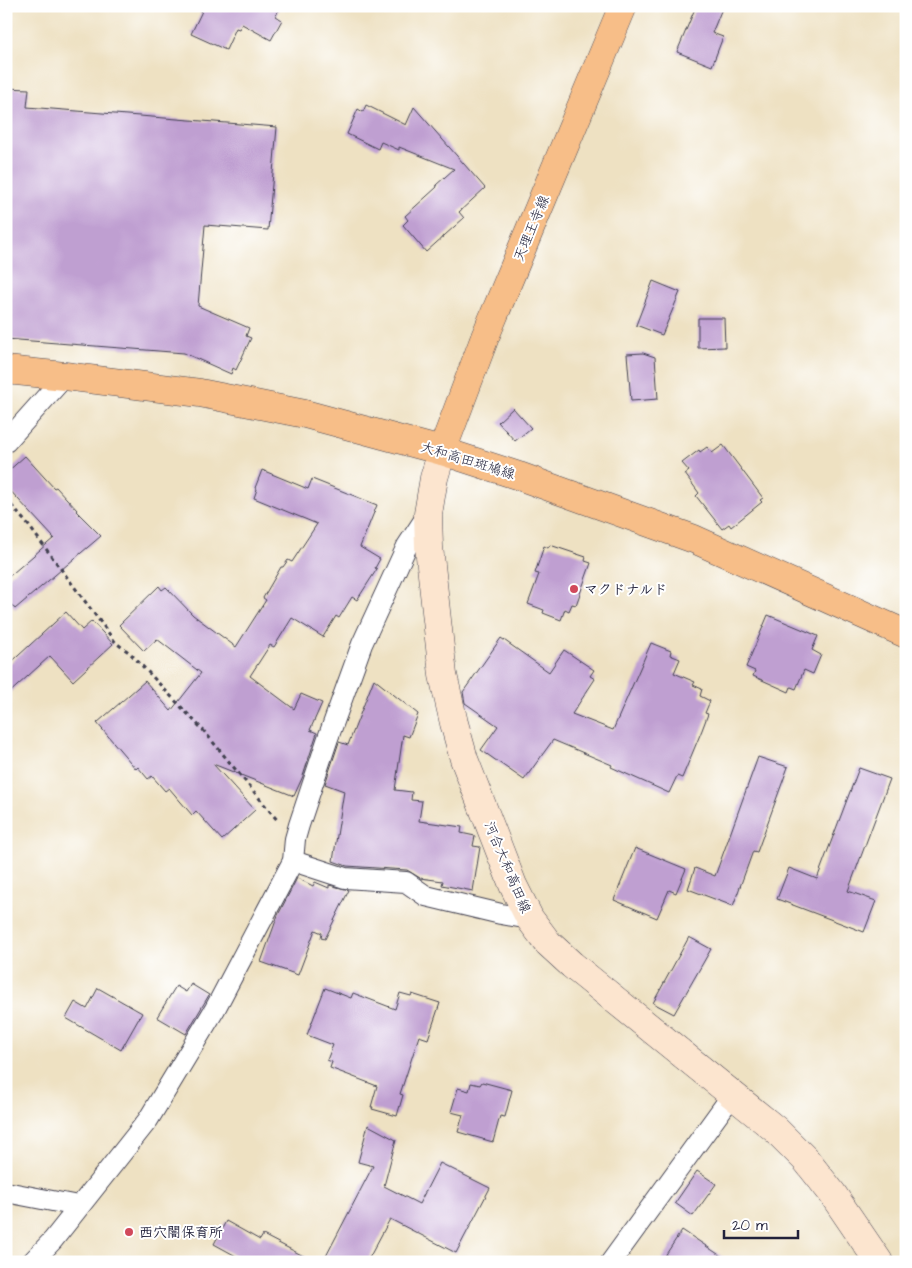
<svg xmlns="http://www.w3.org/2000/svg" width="912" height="1268" viewBox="0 0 912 1268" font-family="'Architects Daughter','Klee One',sans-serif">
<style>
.building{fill:#bf9fd1}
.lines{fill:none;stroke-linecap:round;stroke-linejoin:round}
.street-casing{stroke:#413f4f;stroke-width:22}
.secondary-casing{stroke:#413f4f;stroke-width:29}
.primary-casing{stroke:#413f4f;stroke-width:29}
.path{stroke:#413f4f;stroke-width:3;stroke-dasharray:4 4;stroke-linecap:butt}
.street{stroke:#fff;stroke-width:20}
.secondary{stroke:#fce5cf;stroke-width:28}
.primary{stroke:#f7be88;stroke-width:28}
.poi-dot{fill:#d1495b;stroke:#fff;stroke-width:2}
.labels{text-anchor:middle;stroke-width:4;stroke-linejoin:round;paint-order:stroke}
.street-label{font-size:14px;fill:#22223b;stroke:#fff}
.poi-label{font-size:14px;font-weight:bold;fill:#22223b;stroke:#fff;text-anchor:start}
</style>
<rect width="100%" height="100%" fill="#fff"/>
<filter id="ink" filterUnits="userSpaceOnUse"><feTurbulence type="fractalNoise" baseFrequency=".02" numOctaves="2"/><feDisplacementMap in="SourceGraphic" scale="10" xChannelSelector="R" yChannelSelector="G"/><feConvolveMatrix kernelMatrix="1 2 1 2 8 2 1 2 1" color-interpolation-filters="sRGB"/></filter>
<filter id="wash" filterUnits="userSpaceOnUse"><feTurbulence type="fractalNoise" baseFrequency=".0096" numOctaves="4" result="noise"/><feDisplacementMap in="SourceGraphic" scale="20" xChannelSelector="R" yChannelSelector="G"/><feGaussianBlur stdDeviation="1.12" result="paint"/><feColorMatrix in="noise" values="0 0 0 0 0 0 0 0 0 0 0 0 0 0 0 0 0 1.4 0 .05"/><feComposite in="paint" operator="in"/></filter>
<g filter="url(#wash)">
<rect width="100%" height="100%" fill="#eee1c2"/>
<g id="blocks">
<g class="building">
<path d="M192 6H280L276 16 282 20 271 40 242 24 239 29 236 28 226 50 191 34 202 11Z"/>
<path d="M696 6H723L712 33 723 37 712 66 677 52Z"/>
<path d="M6 88 29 89 27 107 277 127 268 230 205 225 198 306 249 328 246 336 251 338 236 370 233 368 231 374 184 353 6 339Z"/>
<path d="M366 105 406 125 414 107 485 188 459 212 464 218 426 252 403 225 408 220 405 216 437 187 436 185 454 169 399 147V150L381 142 378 149 347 134 358 109 363 112Z"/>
<path d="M653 281 680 292 662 335 636 325Z"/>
<path d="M698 318H724L725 347 698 348Z"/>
<path d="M643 353 655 357 658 399 631 401 627 354Z"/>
<path d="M513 408 531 428 515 441 498 422Z"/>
<path d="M723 445 763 498 760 500 762 502 731 527 729 524 722 529 696 496 699 493 685 474 689 471 682 463 699 450 700 452 707 447 712 453Z"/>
<path d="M25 456 54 488 56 487 77 510 76 511 101 536 15 609 6 598V579L54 538 6 486V473Z"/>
<path d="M262 470 308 489 312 479 377 505 360 547 380 559 375 568 377 569 357 600 352 597 339 618 336 616 323 637 292 618 274 647 270 645 250 676 294 709 301 694 322 703 310 730 317 733 303 776 294 796 213 764 255 810 222 840 196 811 192 815 169 788 165 791 152 776 148 779 138 767 136 769 97 723 145 681 171 711 201 673 157 639 144 651 119 625 159 586 162 590 166 587 193 615 236 647 266 600 263 598 281 567H283L288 560 292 562 317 524 254 498 257 489 255 488Z"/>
<path d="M550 545 586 557 585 561 591 563 576 605 572 604 569 611 565 609 561 620 543 613 544 610 528 604 539 574 535 573 544 546 548 548Z"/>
<path d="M66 612 82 630 92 621 113 644 73 681 50 656 6 696V667Z"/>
<path d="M768 615 818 636 812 650 821 655 813 674 804 670 796 689 791 687 789 692 753 676 755 671 746 667Z"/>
<path d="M501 638 549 672 564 650 594 670 590 676 595 679 572 714 613 730 651 643 671 651 670 655 680 659 674 673 695 682 693 685 702 689 700 696 710 701 705 713 708 714 702 730 682 778 677 776 669 793 611 767 612 765 553 740 524 780 481 750 498 726 465 703 463 692Z"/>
<path d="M374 679 418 714 409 737 403 735 395 790 412 792 411 800 422 801 419 821 462 827 461 833 475 836 473 846 480 847 473 891 442 885 443 881 420 878 407 870 347 866 333 861 344 791 325 784 339 742 348 745Z"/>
<path d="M758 757 788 767 757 852 753 851 733 906 688 889 695 868 715 876Z"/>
<path d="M859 768 890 779 848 891 876 901 864 932 777 899 789 868 817 879Z"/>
<path d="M635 848 686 869 676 893 669 890 657 918 614 900Z"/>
<path d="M297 878 313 886 315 882 329 888V885L349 890 325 939 321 938 322 933 315 930 298 975 261 962 278 915Z"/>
<path d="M689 937 711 949 674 1014 653 1003Z"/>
<path d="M191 984 209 995 186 1034 157 1017 176 986 186 992Z"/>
<path d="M98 988 142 1013 121 1050 66 1018 75 1002 87 1009Z"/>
<path d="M325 988 351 998 353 993 395 1009 400 993 411 996 412 994 440 1003 428 1039 419 1036 400 1094 403 1095 397 1116 372 1109 373 1107H371L377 1086 330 1068 332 1062 327 1060 333 1045 307 1035Z"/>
<path d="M482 1082 512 1090 505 1117 500 1116 493 1142 458 1132 463 1115 451 1112 458 1088 469 1091 471 1083 480 1085Z"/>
<path d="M368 1125 396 1140 384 1186 419 1204 440 1163 490 1188 456 1253 390 1219 367 1262H323L373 1166 358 1162Z"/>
<path d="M697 1171 716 1184 693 1216 675 1203Z"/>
<path d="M226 1221 260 1240 263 1235 315 1262H247L214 1244Z"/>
<path d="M682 1230 730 1262H661Z"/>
</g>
</g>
</g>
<g filter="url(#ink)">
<use href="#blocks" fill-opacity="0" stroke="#413f4f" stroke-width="1"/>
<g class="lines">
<g class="street-casing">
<g id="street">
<path d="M6 442 65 376"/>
<path d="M293 861 345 878 406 882 426 896 501 914 530 919"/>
<path d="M6 1192 78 1206"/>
<path d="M32 1262 53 1240 148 1120 215 1009 293 861 295 839 299 825 328 738 362 644 407 546 428 514"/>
<path d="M611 1262 733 1094"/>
</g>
</g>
<g class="secondary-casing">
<path id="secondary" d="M442 451 434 478 428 514 429 547 443 675 454 723 464 759 513 885 530 919 548 943 572 965 775 1129 806 1160 832 1193 879 1262"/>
</g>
<g class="primary-casing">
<g id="primary">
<path d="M6 370 65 376 200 393 305 414 442 451 519 476 694 539 906 634"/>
<path d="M442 451 485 337 623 6"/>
</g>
</g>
<path class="path" d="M6 499 29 526 116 643 130 653 203 730 278 821"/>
<use href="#street" class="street"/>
<use href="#secondary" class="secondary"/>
<use href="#primary" class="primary"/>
</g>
</g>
<g class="poi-dot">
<circle cx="574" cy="589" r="5"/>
<circle cx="129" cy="1232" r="5"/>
</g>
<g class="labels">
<g class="street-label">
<text transform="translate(531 228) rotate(-67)" y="5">天理王寺線</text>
<text transform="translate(468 460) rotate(17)" y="5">大和高田斑鳩線</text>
<text transform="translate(508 867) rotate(67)" y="5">河合大和高田線</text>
</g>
<g class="poi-label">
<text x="584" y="594">マクドナルド</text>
<text x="139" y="1237">西穴闇保育所</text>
</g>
</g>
<rect width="912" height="1268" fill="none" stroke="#fff" stroke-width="25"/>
<path d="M724 1230v8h74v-8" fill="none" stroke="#22223b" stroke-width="2.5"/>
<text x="732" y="1230" font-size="15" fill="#22223b" stroke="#ffffff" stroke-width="4" paint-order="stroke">20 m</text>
</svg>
